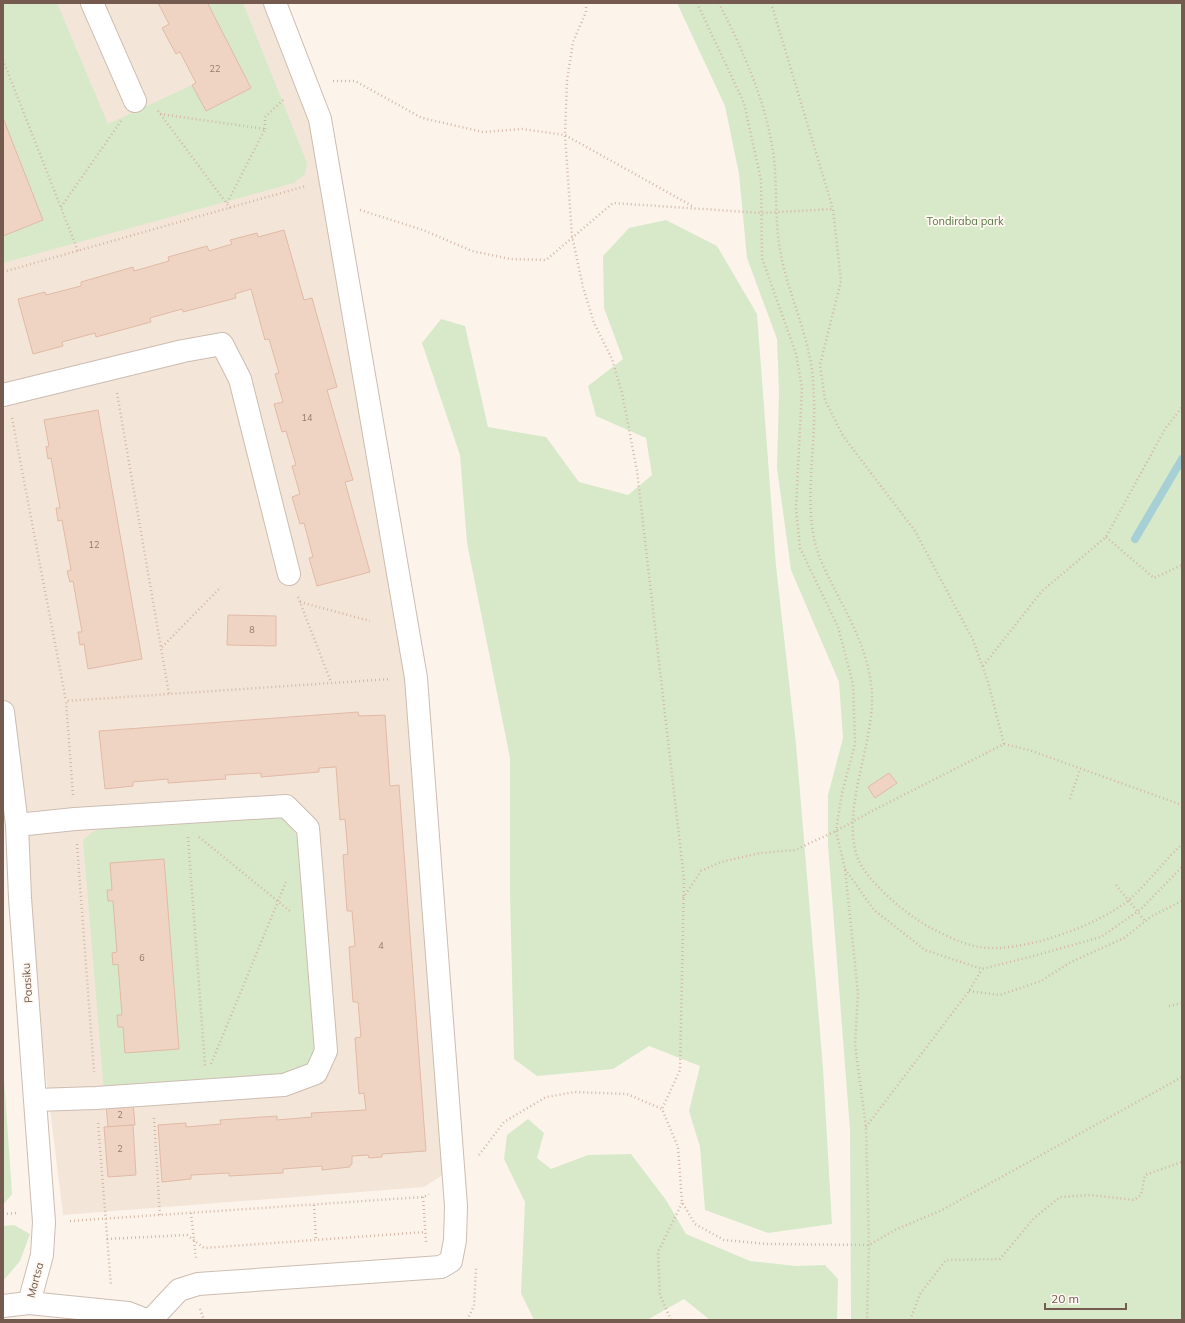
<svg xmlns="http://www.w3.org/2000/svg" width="1185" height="1323" viewBox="0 0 1185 1323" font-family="Mulish,sans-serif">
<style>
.residential{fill:#f3e6d9}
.green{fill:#d7e9c9}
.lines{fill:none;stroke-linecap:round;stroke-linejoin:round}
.stream{stroke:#a6d0d6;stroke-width:8}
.building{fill:#efd4c4;stroke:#e1baa5}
.minor-casing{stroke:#cdbcb1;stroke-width:24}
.path{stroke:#d5b7a6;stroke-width:2.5;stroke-dasharray:1 3;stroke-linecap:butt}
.minor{stroke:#fff;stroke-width:22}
.labels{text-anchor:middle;stroke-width:3.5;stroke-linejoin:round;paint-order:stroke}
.number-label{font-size:9px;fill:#94796c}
.park-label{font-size:11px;fill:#587a47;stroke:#fef8f1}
.street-label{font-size:11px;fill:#755b4f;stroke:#fef8f1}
</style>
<rect width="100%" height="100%" fill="#fcf4eb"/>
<path class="residential" d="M3 3H275L304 80 405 615 452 1169 424 1187 63 1215 3 728Z"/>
<g class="green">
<path d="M3 3H57L108 124 192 85 206 111 251 88 208 4 243 3 307 163 305 174 294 183 3 263V236L43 220 3 118Z"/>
<path d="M677 3H1182V1320H851L850 1130 828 845V795L843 738 839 682 791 570 777 468 779 392 777 339 747 258 739 174 725 106Z"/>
<path d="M666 220 717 246 757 314 776 566 796 744 823 1068 832 1224 768 1233 705 1210 700 1147 689 1111 700 1066 649 1046 613 1069 537 1076 514 1059 510 893V758L467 543 460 455 422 343 441 319 465 326 488 427 546 437 579 482 628 495 652 475 646 438 596 416 588 386 623 359 604 308 603 256 629 228Z"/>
<path d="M280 817C294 828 296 834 301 850L316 1045 308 1064 279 1078 104 1092 83 840 94 831 111 827Z"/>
<path d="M3 1063 12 1194 3 1205Z"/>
<path d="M528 1119 544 1133 537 1158 551 1169 588 1155 631 1154 666 1200 686 1234 750 1261 796 1266 825 1265 838 1279 837 1320H710L684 1299 647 1320H534L521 1293 525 1202 504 1159 507 1135Z"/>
<path d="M14 1225 30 1234 20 1261 3 1281V1226Z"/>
</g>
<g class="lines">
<path class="stream" d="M1135 539 1182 459"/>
</g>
<g class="building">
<path d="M158 3H211L208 4 251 88 206 111 192 85 196 83 180 52 176 54 162 28 169 24Z"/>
<path d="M3 118 43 220 3 236Z"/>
<path d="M284 230 304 300 312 298 337 387 327 390 353 480 345 482 370 572 317 586 309 558 313 557 304 523 300 524 292 497 300 494 292 466 296 465 286 431 282 432 274 404 283 402 275 374 279 373 269 339 265 340 251 289 235 294 236 298 183 312 182 309 150 318 151 322 96 337 95 333 62 342 63 346 33 354 19 303 18 299 45 292 46 295 81 286V282L133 267 134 271 169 261 168 257 207 246 209 251 232 244 230 240 257 233 258 237Z"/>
<path d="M98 410 142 659 88 669 84 644 80 645 78 632H82L73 581 70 582 67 571 71 570 62 520 58 521 56 508H60L51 458 48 459 46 447 49 446 44 420Z"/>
<path d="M228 615 276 616V646L227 645Z"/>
<path d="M358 712 359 716 385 715 390 786 399 785 426 1151 382 1154V1157L369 1158 368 1155 352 1156V1164L350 1165V1167L322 1170V1166L283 1169V1173L229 1176V1173L191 1175V1179L162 1182 158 1125 186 1123V1127L221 1124 220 1120 277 1116V1120L312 1117 311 1113 366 1110 364 1093 359 1094 355 1038 361 1037 358 1002H353L349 947 355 946 352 911H347L343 855 348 854 345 819 340 820 336 767 319 768V772L261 777V773L225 775 226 779 168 783V779L133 782V786L105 789 99 731Z"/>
<path d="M889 773 897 783 875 798 868 787Z"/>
<path d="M164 859 179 1049 125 1053 123 1027H118L117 1015H122L118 964 113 965 112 953 117 952 113 901H108L107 890H112L110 863Z"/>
<path d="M133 1103 135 1125 108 1127 106 1105Z"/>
<path d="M133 1125 136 1175 108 1177 104 1127Z"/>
</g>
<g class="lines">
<g class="minor-casing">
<g id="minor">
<path d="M92 3 135 101"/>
<path d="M3 395 183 351 222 344 240 379 289 574"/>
<path d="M3 712 17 825 20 898 44 1222 42 1255 29 1303 3 1306"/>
<path d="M17 825 75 819 286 806 308 828 326 1051 316 1073 284 1085 96 1098 36 1100"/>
<path d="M29 1303 128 1313 146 1320"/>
<path d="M151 1320 179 1290 198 1284 441 1267 451 1261 455 1240 456 1206 416 678 320 119 275 3"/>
</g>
</g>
<g class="path">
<path d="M586 3V12L573 42 567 80 565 135 572 236 583 287 594 323 612 359 622 393 637 471 684 879 680 1070 662 1109"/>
<path d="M697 3 744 103 761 180 762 258 796 354 802 388 796 508 800 548 838 627 853 684 855 744 842 793 836 831 845 869 858 993 855 1044 866 1128 869 1245 867 1320"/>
<path d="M719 3C744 53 767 103 774 159 777 187 775 215 779 243 784 281 801 316 809 354 813 368 813 384 814 398 816 443 806 488 813 533 816 554 827 574 836 592 853 624 870 657 872 694 874 746 840 810 858 859 866 879 897 906 915 918 930 929 961 944 979 947 1020 954 1097 926 1129 900 1148 883 1163 862 1182 844"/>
<path d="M771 3 833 209 841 281 820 365 825 400 843 436 915 531 973 640 988 682 1004 744"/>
<path d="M3 60 78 251"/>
<path d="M333 81H355L422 118 483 132 522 129 565 135 694 207"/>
<path d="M158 111 230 208"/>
<path d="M160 114 265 129 227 203"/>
<path d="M265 129V117L285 98"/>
<path d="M61 207 121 121"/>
<path d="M360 210 423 230 472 251 510 259 546 260 613 203 762 213 833 209"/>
<path d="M3 272 306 186"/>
<path d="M117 393 169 694"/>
<path d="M12 418 66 701"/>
<path d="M1106 537 1154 578 1182 565"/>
<path d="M298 597 331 682"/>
<path d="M300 602 370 621"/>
<path d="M162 647 221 587"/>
<path d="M983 666 1042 591 1106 537 1165 429 1182 407"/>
<path d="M73 795 66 701 391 679"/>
<path d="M1070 799 1080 769"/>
<path d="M188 837 205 1066"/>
<path d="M199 837 290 911"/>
<path d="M77 844 94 1072"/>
<path d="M845 869 874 910 925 950 982 969 1037 955 1101 937 1141 909 1182 867"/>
<path d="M1116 885 1145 921"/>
<path d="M683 898 701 871 721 862 760 853 795 850 836 831 874 810 1004 744 1029 750 1182 805"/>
<path d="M969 991 1000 995 1041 981 1069 963 1124 938 1152 916 1182 901"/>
<path d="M1169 1006 1182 1003"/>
<path d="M211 1064 286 882"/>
<path d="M154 1118 160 1216"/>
<path d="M98 1123 111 1286"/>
<path d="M866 1127 969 991 982 969"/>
<path d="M479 1155 504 1122 546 1097 575 1092 627 1094 662 1109 678 1147 682 1202 695 1224 724 1240 768 1244 869 1245 895 1230 942 1210 1182 1077"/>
<path d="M423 1197 426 1242"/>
<path d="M314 1205 316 1240"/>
<path d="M191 1213 196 1259"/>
<path d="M3 1214 17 1213V1211"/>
<path d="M70 1221 423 1197 429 1194"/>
<path d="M107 1239 187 1235 204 1248 425 1232"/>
<path d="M200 1309 204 1320"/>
<path d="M467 1320 474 1306 476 1268"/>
<path d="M671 1320 660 1295 658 1252 682 1203"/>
<path d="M910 1320 920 1294 946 1260 1000 1259 1034 1218 1060 1197 1091 1195 1134 1200 1141 1195 1145 1175 1182 1162"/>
</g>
<use href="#minor" class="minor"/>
</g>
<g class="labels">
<g class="number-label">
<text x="215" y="72">22</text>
<text x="307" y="421">14</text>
<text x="94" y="548">12</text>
<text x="252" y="633">8</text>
<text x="381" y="949">4</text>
<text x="142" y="961">6</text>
<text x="120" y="1118">2</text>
<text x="120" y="1152">2</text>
</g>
<g class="park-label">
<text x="965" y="225">Tondiraba park</text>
</g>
<g class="street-label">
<text transform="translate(27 983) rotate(-94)" y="4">Paasiku</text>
<text transform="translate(35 1280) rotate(-75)" y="4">Martsa</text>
</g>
</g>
<rect width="1185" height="1323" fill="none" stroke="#755b4f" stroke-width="8"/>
<path d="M1045 1303v6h81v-6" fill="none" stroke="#755b4f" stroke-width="2"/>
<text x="1051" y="1303" font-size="12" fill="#755b4f" stroke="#fef8f1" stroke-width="3" paint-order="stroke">20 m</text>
</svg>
